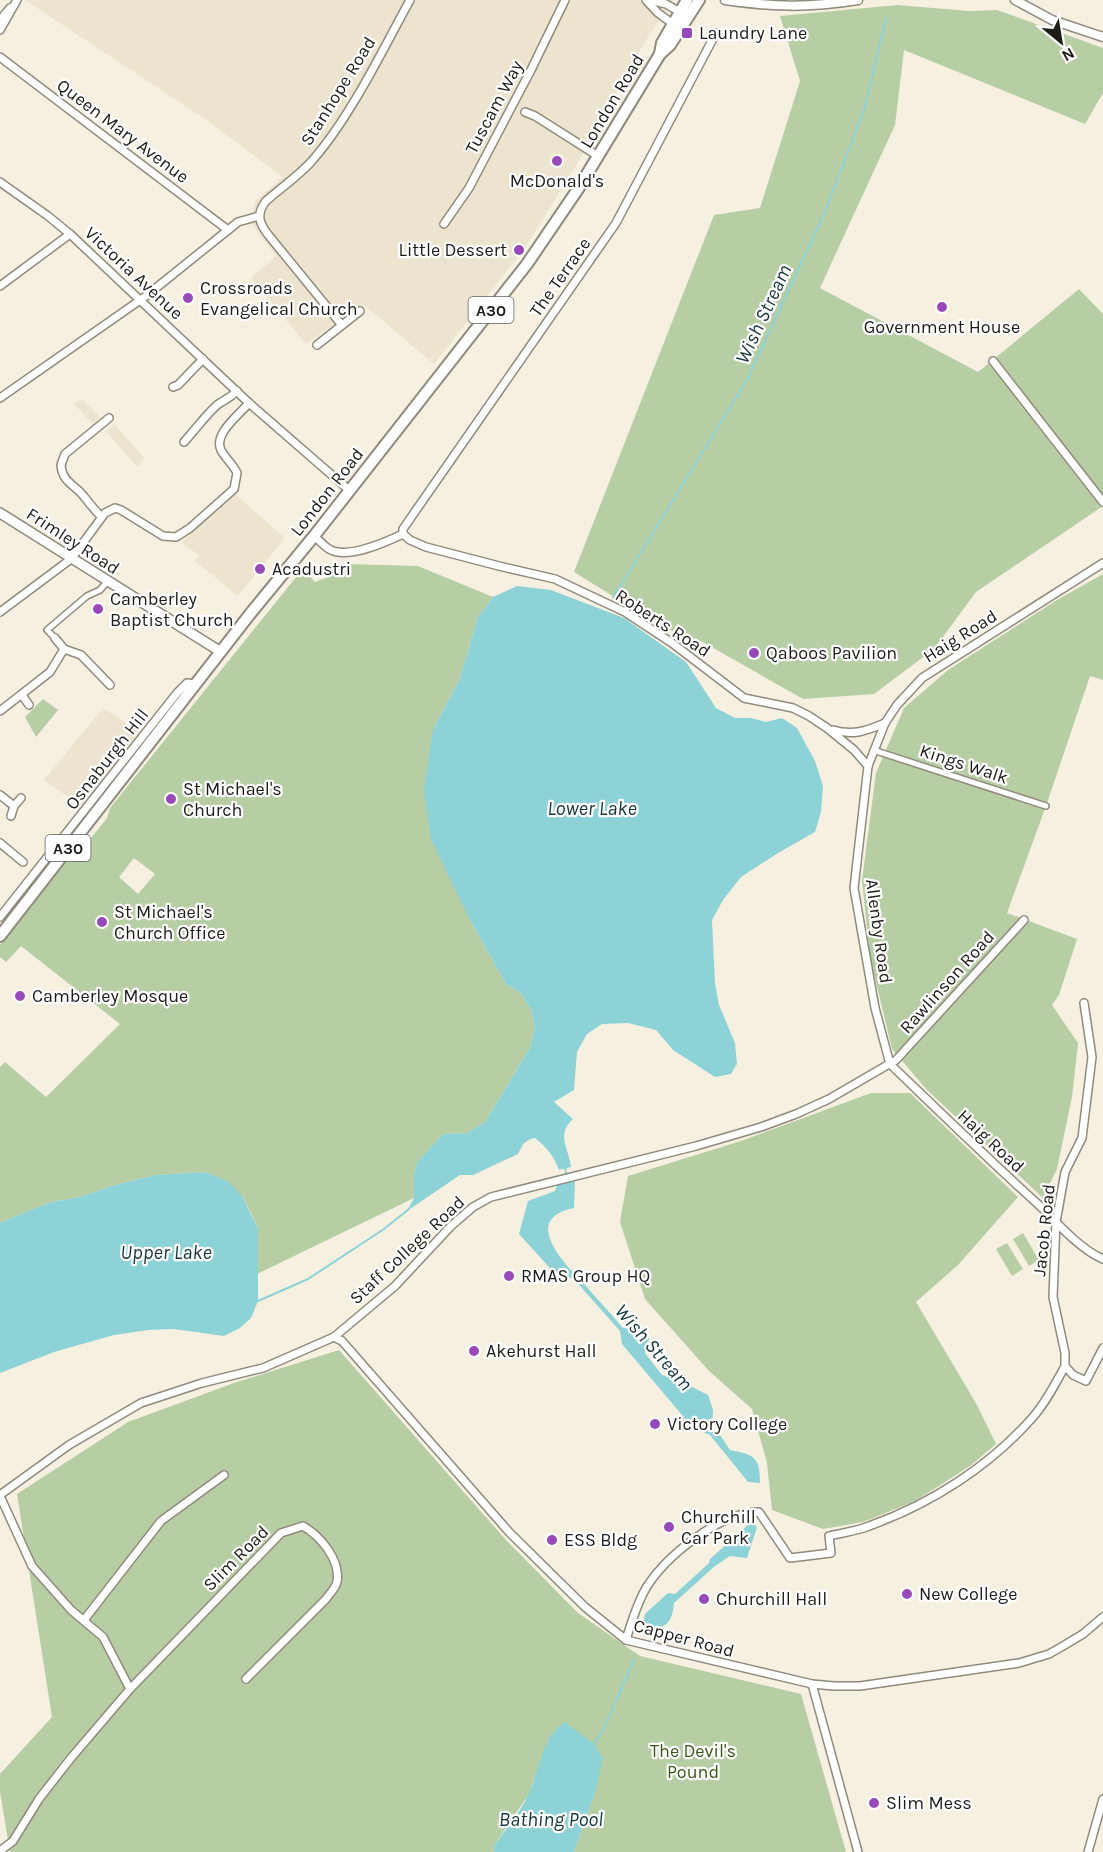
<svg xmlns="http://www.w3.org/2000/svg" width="1103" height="1852" viewBox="0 0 1103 1852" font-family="Karla,sans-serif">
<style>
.built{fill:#ece4ce}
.green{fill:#b7cea5;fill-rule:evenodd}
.water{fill:#8dd2d7}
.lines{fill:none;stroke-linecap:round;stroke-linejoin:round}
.stream{stroke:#8dd2d7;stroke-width:2}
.pedestrian-casing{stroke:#8f8a7c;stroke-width:8}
.minor-casing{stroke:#8f8a7c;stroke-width:10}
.tertiary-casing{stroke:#8f8a7c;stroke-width:11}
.secondary-casing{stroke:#8f8a7c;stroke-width:12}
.primary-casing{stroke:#8f8a7c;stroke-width:14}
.pedestrian{stroke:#fff;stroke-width:5}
.minor{stroke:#fff;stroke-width:7}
.tertiary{stroke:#fff;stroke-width:8}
.secondary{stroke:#fff;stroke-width:9}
.primary{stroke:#fff;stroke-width:10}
.poi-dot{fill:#9749ba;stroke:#fff;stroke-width:2}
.labels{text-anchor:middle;stroke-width:4.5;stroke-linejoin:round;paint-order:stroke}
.shield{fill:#fff;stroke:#62605d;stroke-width:1.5}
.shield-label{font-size:16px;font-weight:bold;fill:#1e1c17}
.poi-label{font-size:18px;fill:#1e1c17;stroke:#fff;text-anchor:start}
.street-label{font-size:18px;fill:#1e1c17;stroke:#fff}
.park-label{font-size:18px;fill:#385816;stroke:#fff}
.water-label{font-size:20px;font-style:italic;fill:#15373a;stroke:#fff}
</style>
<rect width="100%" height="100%" fill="#f6f0e1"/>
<g class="built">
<path d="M25 0H673L644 43 577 164 525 248 434 364 363 304 306 344 251 278 276 256 251 223 255 201 283 177 202 117Z"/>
<path d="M82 399 100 417 93 424 74 404Z"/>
<path d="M114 424 144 458 138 468 106 431Z"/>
<path d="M235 494 285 538 238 596 195 561 199 555 182 543 192 531Z"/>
<path d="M103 708 142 734 84 808 44 780Z"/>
</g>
<g class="green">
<path d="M897 5 969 11 997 10 1103 48V93L1085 124 904 50 895 125 820 288 978 372 1079 289 1103 314V506L976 592 934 649 874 694 803 699 701 641 664 628 574 572 714 215 760 208 800 81 780 16Z"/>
<path d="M346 564 418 566 493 597 478 617 459 681 433 729 469 918 506 984 521 993 531 1010 535 1026 530 1048 485 1122 467 1133 443 1134 418 1161 414 1173V1198L257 1274 258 1228 251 1213 242 1196 205 1172 155 1175 115 1185 83 1196 48 1203 0 1223V1067L5 1062 46 1097 120 1024 21 946 6 962 0 957V945L67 860 75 858 107 818 110 808 301 571H305L315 582 341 572ZM134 858 155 874 138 894 119 877Z"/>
<path d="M1103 574V680L1090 676 1046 806 1007 913 1077 939 1059 995 1052 1005 1078 1043 1072 1097 1057 1169 1043 1198 927 1090 892 1049 870 957 862 880 876 773 904 708 948 670 1057 600Z"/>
<path d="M43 699 58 710 36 737 25 717Z"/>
<path d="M871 1093H910L1018 1197 958 1265 916 1302 977 1405 996 1444 970 1466 931 1491 913 1502 863 1522 823 1529 772 1510 767 1463 752 1409 709 1371 645 1299 620 1222 628 1176 741 1141Z"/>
<path d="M1023 1233 1039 1260 1029 1266 1013 1239Z"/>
<path d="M1007 1243 1023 1269 1012 1276 996 1249Z"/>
<path d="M339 1350 506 1540 578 1613 640 1656 801 1694 846 1852H574L595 1793 548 1741 529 1794 495 1844 494 1852H10L0 1792V1774L52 1717 17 1494 128 1422 234 1383Z"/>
</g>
<g class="water">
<path d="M517 586 551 590 624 618 686 662 716 708 735 718H751L766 722 782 718 797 728 815 761 823 786 821 812 815 832 778 853 741 877 723 900 712 920 715 983 719 1005 735 1043 737 1064 731 1074 715 1077 673 1050 656 1030 628 1023 602 1024 587 1034 577 1052 574 1090 554 1102 573 1119C556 1135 568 1146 571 1167L559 1170C554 1157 547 1147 535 1138L530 1139 523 1144 518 1154 473 1175H460L407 1211 414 1198V1173L418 1161 443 1134 467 1133 485 1122 530 1048 535 1026 531 1010 521 993 506 984 469 918 431 839 424 791 433 729 459 681 478 617 493 597Z"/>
<path d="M205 1172 229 1182 242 1196 258 1228V1301L251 1318 240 1328 224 1336 174 1329 148 1330 114 1335 54 1352 0 1373V1223L48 1203 83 1196 115 1185 155 1175Z"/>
<path d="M575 1180 574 1208C519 1219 566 1265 586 1286 598 1300 611 1314 623 1328L635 1325 645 1330 649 1339 645 1353 662 1375 682 1382 708 1395 713 1410 712 1429 718 1432 730 1450C755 1455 760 1457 760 1483L748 1482 710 1435 693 1428 622 1344 620 1331 573 1278H559L519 1234 528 1201 555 1191 557 1185Z"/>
<path d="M749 1524H754L757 1527 747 1558 730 1556 715 1566 674 1603C672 1625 666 1625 647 1634L641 1630 645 1614 668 1593 675 1594 709 1563 710 1559Z"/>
<path d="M565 1722 594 1744 603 1758 595 1793 574 1852H494L495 1844C507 1828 521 1811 529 1793 540 1770 542 1736 565 1722Z"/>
</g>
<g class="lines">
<g class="stream">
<path d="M613 598 747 380 824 214 864 110 886 18"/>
<path d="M565 1167 568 1184"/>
<path d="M258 1301 308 1279 384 1229 409 1209"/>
<path d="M593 1746 604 1728 634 1660"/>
</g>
<g class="pedestrian-casing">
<g id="pedestrian">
<path d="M55 638 47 630 87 596 100 590 107 582"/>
<path d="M873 750 1046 806"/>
</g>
</g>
<g class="minor-casing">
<g id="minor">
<path d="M646 0 658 13 676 26"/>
<path d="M649 0 666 4 683 14"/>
<path d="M0 20 10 8"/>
<path d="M0 30 17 0"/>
<path d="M0 57 228 230"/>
<path d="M525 112 535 116 598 156"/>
<path d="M0 182 48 216 70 234 249 403 349 490"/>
<path d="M444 224 469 188 531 70 565 0"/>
<path d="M0 286 70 234"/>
<path d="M341 324 270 237C260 225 255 215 266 201 281 188 298 176 311 162 350 118 382 51 410 0"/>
<path d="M317 345 360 311"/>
<path d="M993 361 1103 502"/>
<path d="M173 387 178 385 203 359"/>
<path d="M0 398 146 296 238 222 259 216"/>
<path d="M184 442C195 430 205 416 217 405 224 400 230 398 237 391"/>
<path d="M101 516C93 509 88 501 81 493 72 484 62 480 61 465L65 454 109 418"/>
<path d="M403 534V529L412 516 616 223 716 33"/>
<path d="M403 534 410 540 426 547 499 566 555 579 625 612 672 643 744 698 793 708 809 716 827 728 854 750 868 766"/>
<path d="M314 536C319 540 324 546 329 549 347 560 386 542 403 534"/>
<path d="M0 612 71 559 105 513 115 508 121 510 163 536 176 537 190 528 234 489 237 473C233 464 225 458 221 450 213 434 240 414 249 403"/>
<path d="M55 638 64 649 81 655 110 685"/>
<path d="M22 695 29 705"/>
<path d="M0 711 50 672 64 649"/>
<path d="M833 730C853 736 866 731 885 723"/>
<path d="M0 795 14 806"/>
<path d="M11 816 14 806 21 798"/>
<path d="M0 843 23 862"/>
<path d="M0 917 177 693 187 683 196 684"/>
<path d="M1084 1003 1092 1057 1082 1138 1065 1172 1056 1222 1053 1297 1065 1353V1366L1073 1375 1086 1381 1103 1348"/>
<path d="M890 1064 875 1008 854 888 868 766 885 723 897 705 922 678 1103 563"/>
<path d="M890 1064C940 1112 989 1160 1040 1206 1057 1223 1081 1250 1103 1259"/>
<path d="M334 1337 342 1341 509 1532 585 1607 626 1640 812 1684 834 1686H860L1019 1663 1049 1654 1063 1646 1083 1634 1103 1617"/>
<path d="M0 1495 69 1445 141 1403 202 1383 263 1368 334 1337 395 1286 451 1226 473 1207 491 1197 696 1146 761 1127 796 1114 829 1099 896 1060 1024 920"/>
<path d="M0 1496 32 1566 71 1610 103 1637 130 1689"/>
<path d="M84 1620 161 1521 224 1475"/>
<path d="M626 1640C631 1623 637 1604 646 1588 666 1556 720 1512 759 1512L790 1558 831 1553 829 1536C842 1533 857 1531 869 1526 931 1504 990 1466 1033 1417 1046 1402 1056 1383 1065 1366"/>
<path d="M812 1684 858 1852"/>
<path d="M0 1851 13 1841 39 1799 71 1758 130 1689 281 1533 303 1526C320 1536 341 1560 337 1582 336 1588 329 1594 326 1599L246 1679"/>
<path d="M1088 1852 1103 1799"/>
</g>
</g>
<g class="tertiary-casing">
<g id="tertiary">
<path d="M725 0C775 7 807 8 858 0"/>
<path d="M1015 0 1052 20 1103 37"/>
</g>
</g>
<g class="secondary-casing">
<path id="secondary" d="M0 513 221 652"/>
</g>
<g class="primary-casing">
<g id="primary">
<path d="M660 54 662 43 687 0"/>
<path d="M0 936 250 614 314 536 527 264 578 189 660 54 670 45 699 0"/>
</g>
</g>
<use href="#pedestrian" class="pedestrian"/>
<use href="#minor" class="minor"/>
<use href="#tertiary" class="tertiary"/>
<use href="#secondary" class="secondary"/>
<use href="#primary" class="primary"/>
</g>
<g class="poi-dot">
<rect x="681" y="27" width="12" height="12" rx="3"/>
<circle cx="557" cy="161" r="6"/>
<circle cx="519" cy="250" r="6"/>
<circle cx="188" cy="298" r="6"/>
<circle cx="942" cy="307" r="6"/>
<circle cx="260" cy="569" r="6"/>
<circle cx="98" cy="609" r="6"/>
<circle cx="754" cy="653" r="6"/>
<circle cx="171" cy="799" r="6"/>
<circle cx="102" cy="922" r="6"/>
<circle cx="20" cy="996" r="6"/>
<circle cx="509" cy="1276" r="6"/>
<circle cx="474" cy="1351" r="6"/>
<circle cx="655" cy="1424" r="6"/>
<circle cx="669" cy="1527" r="6"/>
<circle cx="552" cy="1540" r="6"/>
<circle cx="907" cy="1594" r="6"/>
<circle cx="704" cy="1599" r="6"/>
<circle cx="874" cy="1803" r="6"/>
</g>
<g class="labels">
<g class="shield">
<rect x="468.5" y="297" width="45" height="26" rx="4.5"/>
<rect x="45.5" y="835" width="45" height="26" rx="4.5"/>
</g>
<g class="shield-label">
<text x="491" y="316">A30</text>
<text x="68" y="854">A30</text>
</g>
<g class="poi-label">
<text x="699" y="39">Laundry Lane</text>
<text x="557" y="187" text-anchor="middle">McDonald's</text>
<text x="507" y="256" text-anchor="end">Little Dessert</text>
<text x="200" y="294">Crossroads<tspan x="200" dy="21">Evangelical Church</tspan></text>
<text x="942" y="333" text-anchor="middle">Government House</text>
<text x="272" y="575">Acadustri</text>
<text x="110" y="605">Camberley<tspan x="110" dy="21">Baptist Church</tspan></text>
<text x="766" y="659">Qaboos Pavilion</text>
<text x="183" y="795">St Michael's<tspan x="183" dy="21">Church</tspan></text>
<text x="114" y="918">St Michael's<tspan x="114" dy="21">Church Office</tspan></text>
<text x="32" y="1002">Camberley Mosque</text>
<text x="521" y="1282">RMAS Group HQ</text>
<text x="486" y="1357">Akehurst Hall</text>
<text x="667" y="1430">Victory College</text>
<text x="681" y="1523">Churchill<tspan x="681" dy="21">Car Park</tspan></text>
<text x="564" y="1546">ESS Bldg</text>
<text x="919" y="1600">New College</text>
<text x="716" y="1605">Churchill Hall</text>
<text x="886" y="1809">Slim Mess</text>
</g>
<g class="street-label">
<text transform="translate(338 91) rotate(-58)" y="6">Stanhope Road</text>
<text transform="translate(612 101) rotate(-59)" y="6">London Road</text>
<text transform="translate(494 107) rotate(-62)" y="6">Tuscam Way</text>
<text transform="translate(123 131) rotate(37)" y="6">Queen Mary Avenue</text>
<text transform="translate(134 273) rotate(43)" y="6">Victoria Avenue</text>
<text transform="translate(560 277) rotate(-55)" y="6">The Terrace</text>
<text transform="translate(327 492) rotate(-52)" y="6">London Road</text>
<text transform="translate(73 541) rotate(33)" y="6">Frimley Road</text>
<text transform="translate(663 623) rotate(33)" y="6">Roberts Road</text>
<text transform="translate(960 636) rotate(-32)" y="6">Haig Road</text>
<text transform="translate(107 759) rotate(-52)" y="6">Osnaburgh Hill</text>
<text transform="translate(964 764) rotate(18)" y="6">Kings Walk</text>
<text transform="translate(879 931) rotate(82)" y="6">Allenby Road</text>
<text transform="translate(947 982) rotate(-48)" y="6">Rawlinson Road</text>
<text transform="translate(991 1141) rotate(43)" y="6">Haig Road</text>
<text transform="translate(1044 1230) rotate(-84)" y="6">Jacob Road</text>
<text transform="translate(407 1250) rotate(-43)" y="6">Staff College Road</text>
<text transform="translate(236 1558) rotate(-45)" y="6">Slim Road</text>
<text transform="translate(684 1638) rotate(15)" y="6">Capper Road</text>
</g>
<g class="park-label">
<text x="693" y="1757">The Devil's<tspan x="693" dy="21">Pound</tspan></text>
</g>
<g class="water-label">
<text transform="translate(763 314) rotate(-65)" y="7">Wish Stream</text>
<text x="592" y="815">Lower Lake</text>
<text x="166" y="1259">Upper Lake</text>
<text transform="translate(654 1347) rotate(49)" y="7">Wish Stream</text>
<text x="551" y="1826">Bathing Pool</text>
</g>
</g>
<g transform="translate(1061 42) rotate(150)" stroke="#ffffff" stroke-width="4.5" paint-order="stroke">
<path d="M0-4.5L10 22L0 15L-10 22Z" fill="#1e1c17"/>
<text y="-9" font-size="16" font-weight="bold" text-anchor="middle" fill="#1e1c17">N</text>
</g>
</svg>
